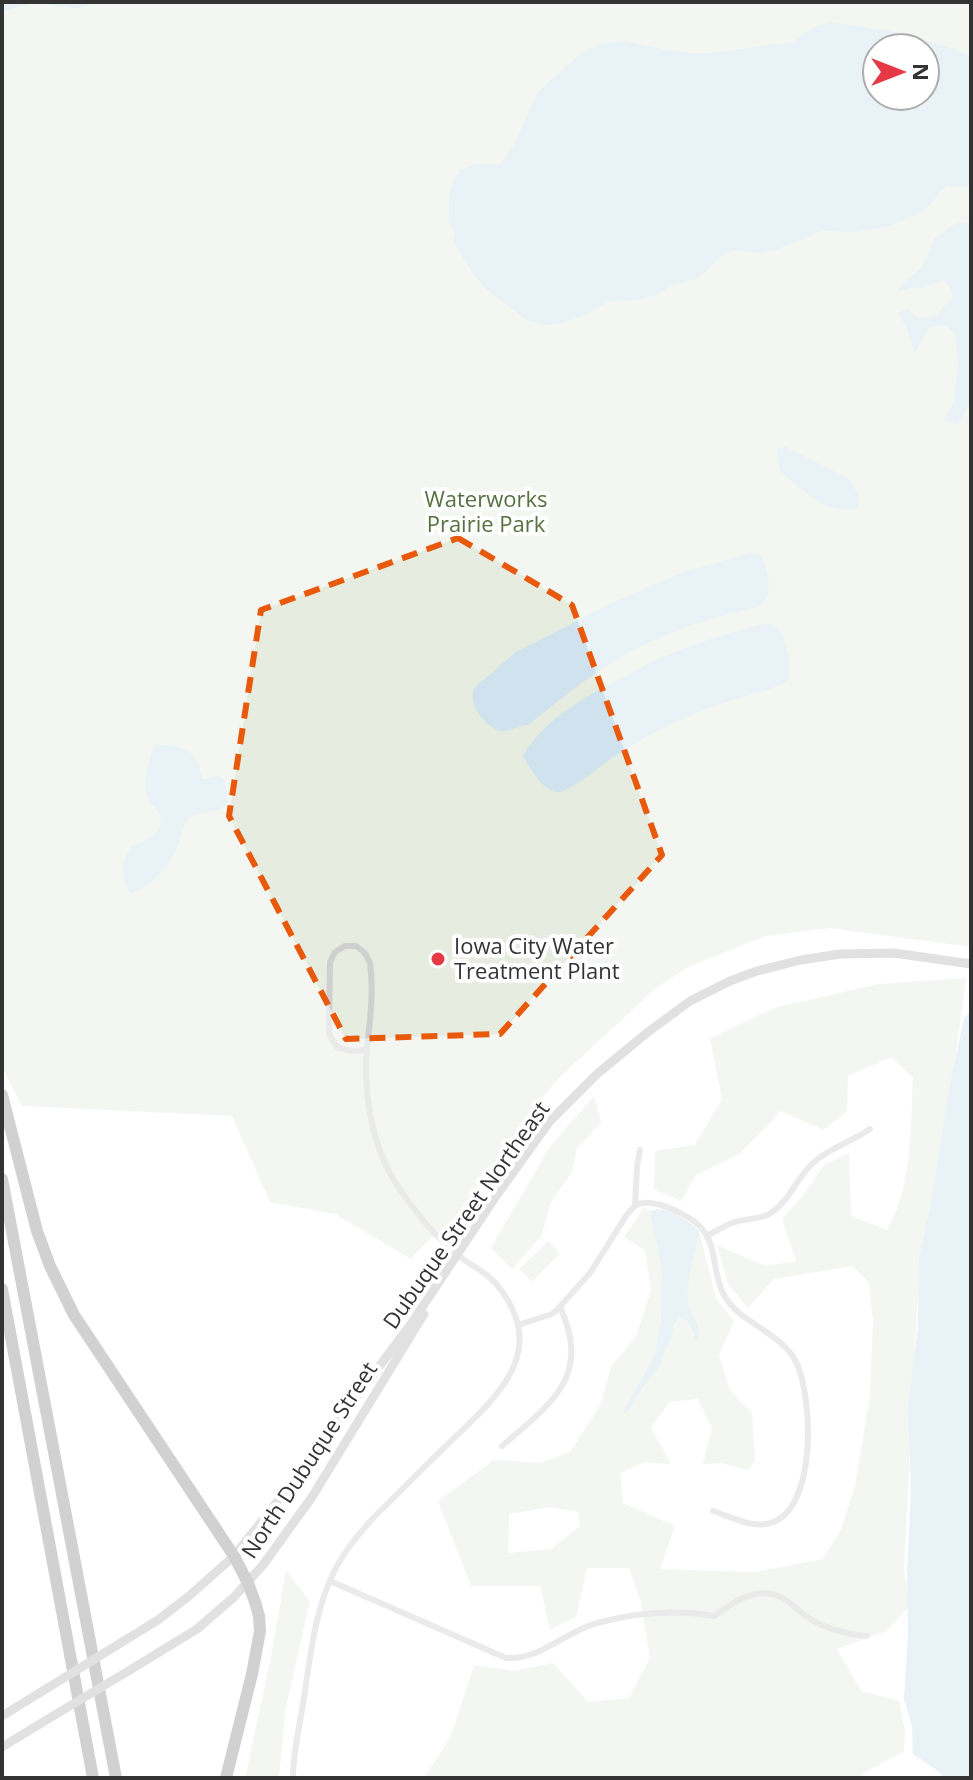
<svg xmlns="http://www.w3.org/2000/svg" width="973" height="1780" viewBox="0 0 973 1780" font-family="'Open Sans',sans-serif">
  <rect width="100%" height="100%" fill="#fff"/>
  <g fill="#e6ecdf" fill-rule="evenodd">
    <path d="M97,2h874v945l-141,-19 -64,8 -76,30 -34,22 -94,87 -35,40 -82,127 -7,-7 -7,3 -20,21 -76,-45 -65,-12 -38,-86 -210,-10 -20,-39v-1055l31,-9 44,6zM877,48h48v48h-48z"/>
    <path d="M966,978l-19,144 -30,185 -13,263 6,36 -24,25 -49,18 24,42 38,10 6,29 -1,21 -42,23v4h-438l27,-42 23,-71 40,6 39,-8 35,39 41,-4 21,-40 -9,-55 -12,-35h-42l-11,49 -26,13 -10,-44h-69l-33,-85 56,-41 45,3 31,-11 31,-48 10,-37 25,-30 15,-47 -6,-40 -21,-13 20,-29 55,23 17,67 18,23 -15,34 11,35 22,23 3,48 -7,9 -27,-7 -18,1 9,-36 -14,-29 -29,3 -18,26 20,36 -28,-2 -23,12 3,29 52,23 -15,43 96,3 67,-13 18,-30 14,-43 15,-91 3,-75 -4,-37 -17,-17 -78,13 -26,29 -20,-24 -11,-39 48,21 31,-5 -14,-42 20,-22 22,-32 25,-12 2,63 36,14c26,-45 23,-101 26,-152l-22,-21 -43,19 -1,36 -24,18 -42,-19 -40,42 -45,22 -15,26 -27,-12 1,-38 40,-6 27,-46 -12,-60 64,-31 105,-24zM550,1507l28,5 2,14 -29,23 -43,4 1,-39z"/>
    <path d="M594,1096l7,27 -24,25 -5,24 -21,30 -9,33 -30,34 -21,-21 58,-100z"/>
    <path d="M548,1241l12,13 -28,28 -13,-13z"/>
    <path d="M286,1571l24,30 -25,111 -6,66h-34l26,-121z"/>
  </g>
  <g fill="#cfe2ee" fill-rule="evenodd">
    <path d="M2,2h95l-20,7 -44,-6 -31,9z"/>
    <path d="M829,22l62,9 61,17 19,9v129h-24l-7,6 -9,12 -9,8 -35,15 -30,5 -36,-1 -43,18 -20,4 -22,-3 -11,3 -28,26 -26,6 -12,9 -21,6 -31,2 -24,14 -21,7 -16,2 -18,-4 -42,-32 -15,-18 -18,-31 2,-6 -6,-13v-24l4,-16 7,-11 15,-6 21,1 6,-2 14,-22 21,-48 43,-39 22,-11 22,-2 47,10 17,2h24l81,-11c11,-10 22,-15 36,-20zM925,48v48h-48v-48z"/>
    <path d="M956,223h15v177l-13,25 -15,-5 11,-17 4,-37 -2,-31 -10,-10 -18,3 -13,25 -9,-27 -8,-13 10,-4 10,10 18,-4 17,-18 -3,-11 -8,-6 -18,8h-14l-12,4 4,-8 21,-18 11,-27z"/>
    <path d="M786,447l63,32 10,17 -1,13c-33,7 -54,-19 -78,-38l-3,-22z"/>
    <path d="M751,553l9,1c9,16 16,43 -3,53 -50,11 -100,28 -144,55 -30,18 -57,41 -85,63 -9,0 -16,6 -25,6 -12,0 -28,-18 -30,-30 -1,-3 0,-10 1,-13l42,-36 98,-50 70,-30z"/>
    <path d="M764,624c6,0 9,-1 13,3 9,8 14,40 12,52l-6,5c-27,11 -55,16 -82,27 -31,12 -60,28 -88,46 -12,8 -44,37 -57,35 -15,-3 -26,-24 -33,-36 22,-38 63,-60 101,-79 12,-6 22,-13 34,-18 34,-15 70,-26 106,-35z"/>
    <path d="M161,745c27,1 37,8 41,34h7l10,-4 5,4 4,22c-10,17 -31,5 -42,21 -5,8 -5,16 -8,24 -8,18 -28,44 -48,47 -9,-16 -9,-33 2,-48 15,-3 36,-15 26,-33 -3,-6 -9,-9 -11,-16 -3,-15 1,-36 7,-50z"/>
    <path d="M971,1011v767h-26c-7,-9 -22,-16 -32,-24l-1,-28 -8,-27 4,-66 -1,-62 4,-80 -3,-84 10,-81 1,-68 13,-60 18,-113 14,-67z"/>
    <path d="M657,1209c16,1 31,11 42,22 -2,21 -16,55 -10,75 3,13 15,20 8,35h-2l-1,-9 -8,-13 -7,-1 -5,6 -5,21 -5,6 -3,14 -14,16 -19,30 -5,2 32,-58 6,-34 1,-53 -11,-51 1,-6z"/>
  </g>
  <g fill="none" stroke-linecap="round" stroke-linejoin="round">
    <g stroke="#d0d0d0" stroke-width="6">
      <path d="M635,1206l2,-40 3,-16"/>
      <path d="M707,1236c9,-5 18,-11 28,-14 11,-4 26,-2 36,-9 18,-12 25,-33 40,-48 16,-16 40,-23 59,-36"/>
      <path d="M518,1325l34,-11 5,-4 33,-37 36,-57c4,-5 7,-10 13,-12 17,-6 55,13 65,27 13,18 9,45 20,64 15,28 55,36 71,65 19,35 23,157 -29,164 -16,3 -37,-8 -53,-13"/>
      <path d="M502,1446c47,-41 91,-69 58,-139"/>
      <path d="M330,1581l176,77c35,2 58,-26 91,-35 29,-8 62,-12 93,-10 8,0 16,2 24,3 21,-15 43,-31 69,-18 9,5 16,14 24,19 18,12 39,17 60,19"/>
      <path d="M293,1778c0,-25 6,-50 10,-74 7,-44 11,-93 31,-132 10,-21 25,-38 40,-55 25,-24 49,-49 74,-73 33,-33 86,-74 68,-126 -6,-16 -14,-30 -27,-41 -9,-8 -20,-13 -30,-21 -25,-19 -62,-65 -75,-95 -15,-36 -20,-74 -17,-113 3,-27 7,-58 3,-85l-5,-10 -9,-7h-11l-10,6 -5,10 -1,72 8,13 14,4 16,-1"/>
    </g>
    <g stroke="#bdbdbd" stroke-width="9">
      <path d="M127,1639l31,-19 31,-24 45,-40 55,-69 122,-163 83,-125 56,-78 47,-47 51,-42 42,-31 40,-20 27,-10 44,-11 39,-6 54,-1 77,11"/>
      <path d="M130,1670l67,-41 37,-32 29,-32 49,-68 112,-183"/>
      <path d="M2,1716l44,-27"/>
      <path d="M2,1747l51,-31"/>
    </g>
    <g stroke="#9a9a9a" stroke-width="12">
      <path d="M2,1095l35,136 13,35 24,49 160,241 14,27 7,19 4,14 1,15 -8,43 -26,104"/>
      <path d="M2,1179l114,599"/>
      <path d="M2,1289l91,489"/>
    </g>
    <g stroke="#bdbdbd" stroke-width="9">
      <path d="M46,1689l81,-50"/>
      <path d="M53,1716l77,-46"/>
    </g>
  </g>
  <path d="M0 0H973V1780H0ZM458,538l114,67 90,250 -162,179 -154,5 -117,-223 32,-206z" fill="#fff" fill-opacity=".55" fill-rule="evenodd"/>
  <path fill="none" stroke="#e8590c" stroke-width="6" stroke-dasharray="16 10" stroke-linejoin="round" d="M458,538l114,67 90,250 -162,179 -154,5 -117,-223 32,-206z"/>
  <circle fill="#e63946" stroke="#fff" stroke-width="3" cx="438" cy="959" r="8"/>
  <g text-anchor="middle" stroke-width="8" stroke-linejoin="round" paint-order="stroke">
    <g font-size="22" fill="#56703f" stroke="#fff">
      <text x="486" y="507">Waterworks<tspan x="486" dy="25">Prairie Park</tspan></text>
    </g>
    <g font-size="22" fill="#333" stroke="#fff" text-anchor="start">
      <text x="454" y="954">Iowa City Water<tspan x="454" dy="25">Treatment Plant</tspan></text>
    </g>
    <g font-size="22" fill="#333" stroke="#fff">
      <text transform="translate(466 1215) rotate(-55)" y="8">Dubuque Street Northeast</text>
      <text transform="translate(309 1460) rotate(-57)" y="8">North Dubuque Street</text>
    </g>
  </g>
  <rect width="973" height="1780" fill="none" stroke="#333333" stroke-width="8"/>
  <g transform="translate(901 72) rotate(90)"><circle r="38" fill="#ffffff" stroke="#adadad" stroke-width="2"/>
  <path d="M0-6L14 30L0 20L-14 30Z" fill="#e63946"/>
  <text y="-12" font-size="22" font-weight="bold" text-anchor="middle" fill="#333333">N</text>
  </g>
</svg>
